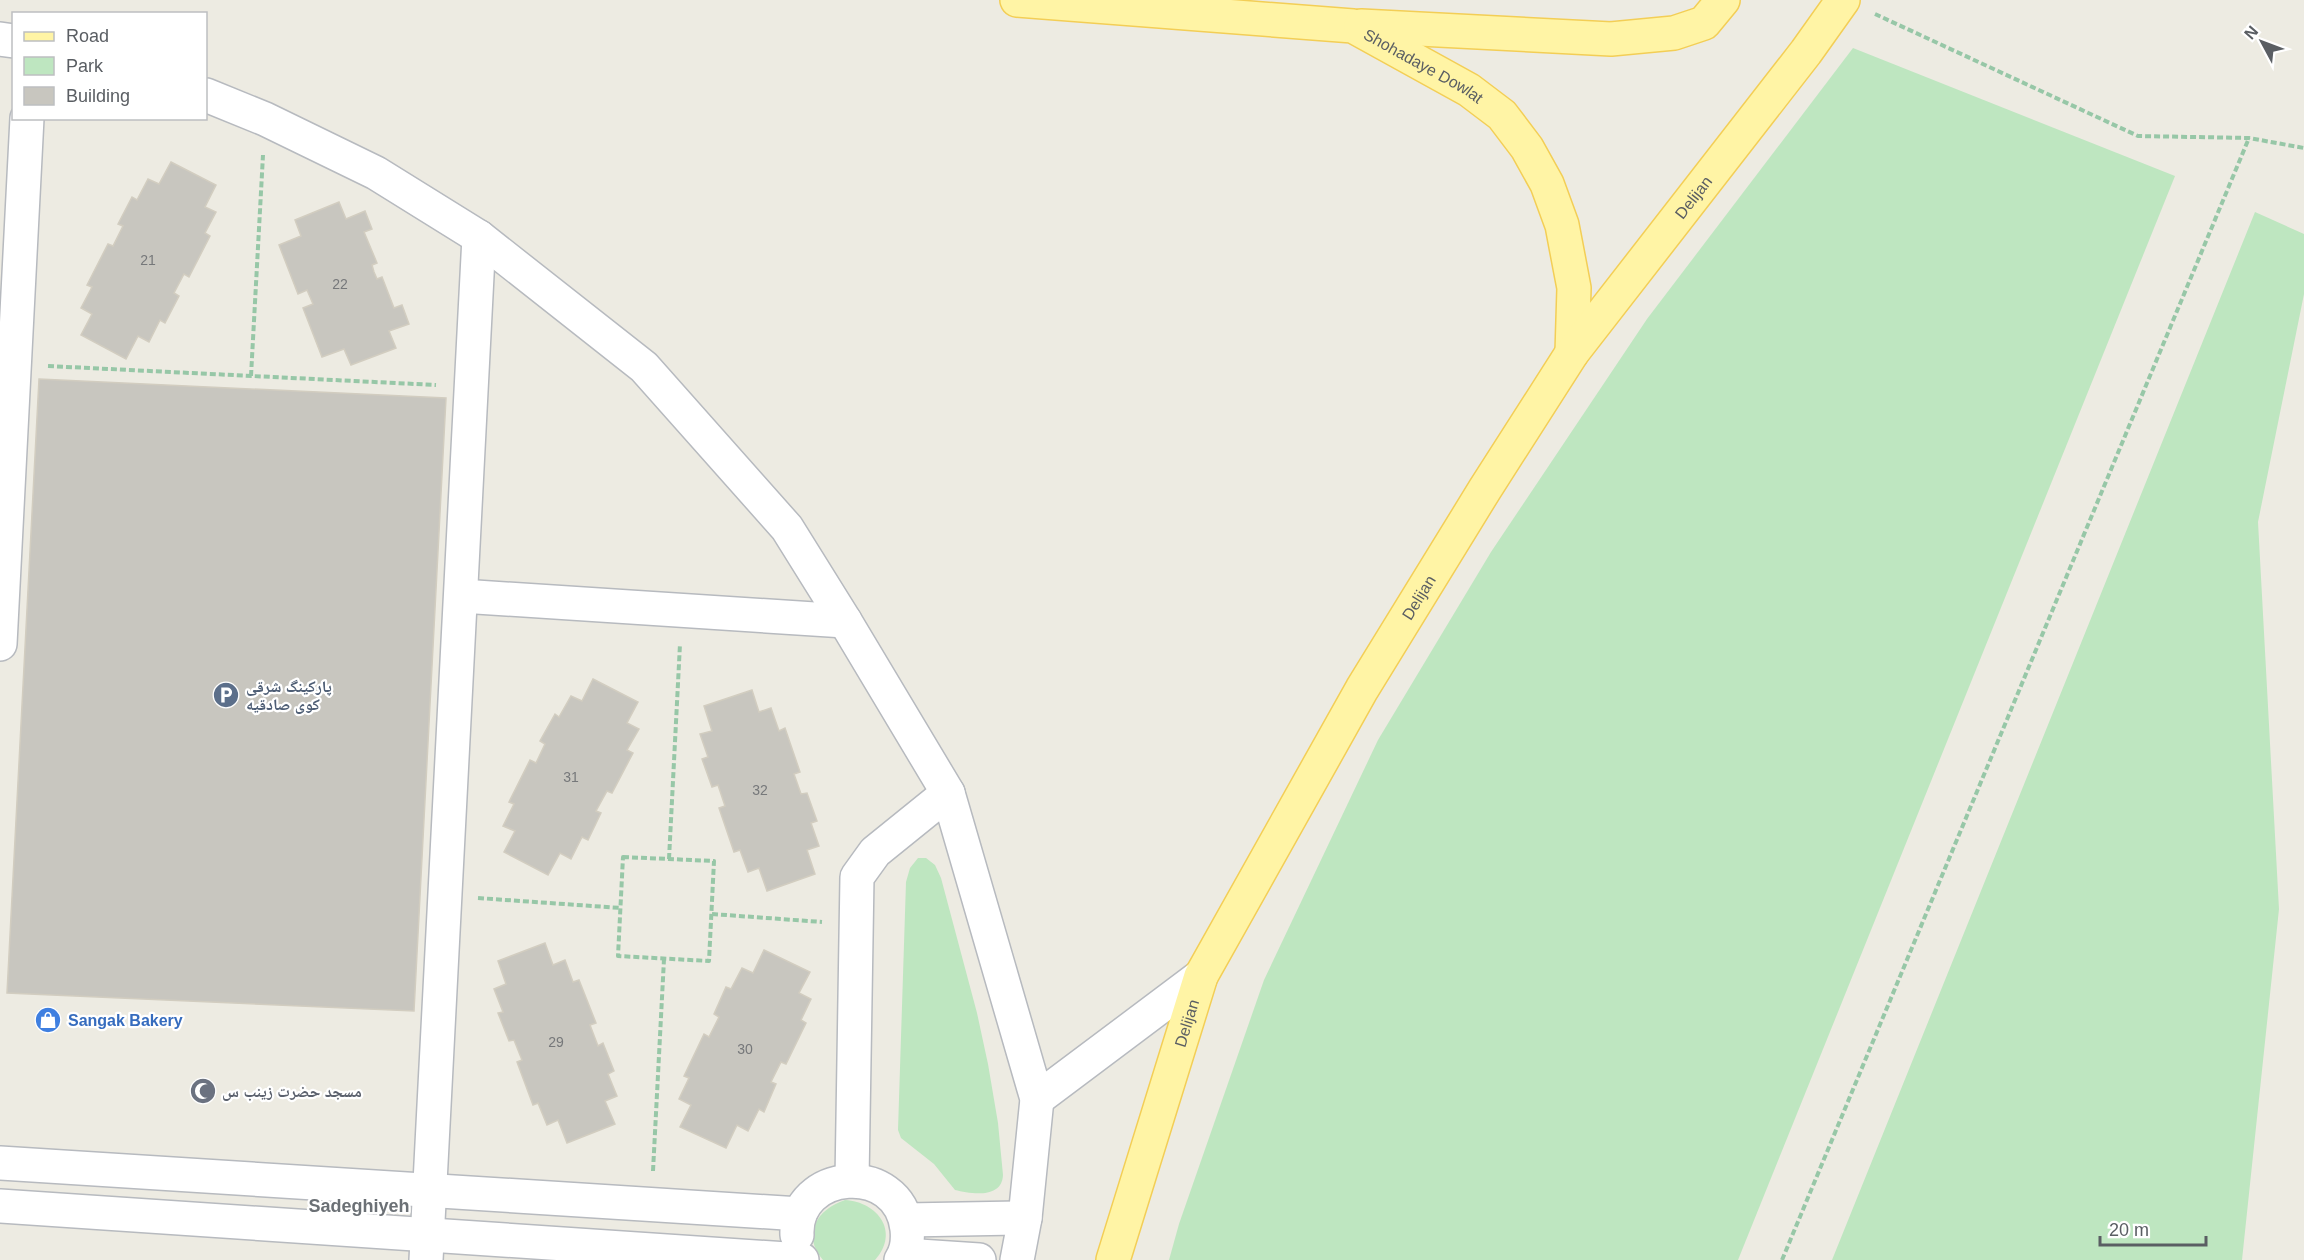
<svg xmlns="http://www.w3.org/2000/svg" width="2304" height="1260" viewBox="0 0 2304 1260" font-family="Arial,'Noto Naskh Arabic',sans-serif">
  <rect width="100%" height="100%" fill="#edebe2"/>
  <g fill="#bee6c0">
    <path d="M1853,48l322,128 -437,1084h-569l10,-36 85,-244 114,-240 113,-188 156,-233z"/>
    <path d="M2255,212l49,22v60l-46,228 21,387 -37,351h-410z"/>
    <path d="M918,858h8l9,7 6,13 36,135 11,51 10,59 5,52c-1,24 -32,19 -48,15l-21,-26 -33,-26 -3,-8 8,-248 4,-14z"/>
    <path d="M845,1200c33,2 55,32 30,60h-52c-22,-25 -6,-51 22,-60z"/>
  </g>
  <g fill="#c8c6bf" stroke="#d2cdc0" stroke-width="1.5">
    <path d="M171,162l45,23 -11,22 11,5 -11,21 5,3 -21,41 -5,-3 -10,19 5,3 -14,27 -5,-3 -11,22 -11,-6 -12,23 -45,-24 11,-21 -11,-6 11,-21 -5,-2 21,-41 5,2 10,-20 -5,-2 14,-27 5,3 11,-21 11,5z"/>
    <path d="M339,202l7,17 19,-8 7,18 -8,3 13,31 -5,2 2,7 3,7 5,-2 12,31 8,-3 7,19 -20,7 7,17 -45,17 -7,-16 -22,8 -19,-49 10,-4 -6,-14 -9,4 -19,-49 22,-9 -6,-16z"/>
    <path d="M39,379l407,19 -32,613 -407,-18z"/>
    <path d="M593,679l45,23 -11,21 12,6 -12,21 6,3 -21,40 -5,-2 -11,20 5,2 -13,27 -6,-3 -11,22 -11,-6 -12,22 -44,-23 11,-21 -12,-5 11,-22 -5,-2 21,-42 6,3 9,-19 -5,-3 15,-27 4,3 12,-21 11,5z"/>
    <path d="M752,690l7,22 12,-4 8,23 6,-3 15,44 -6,2 7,20 6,-1 10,28 -6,2 8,23 -12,4 8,24 -48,17 -8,-23 -11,4 -8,-22 -6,2 -15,-44 6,-2 -7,-21 -6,2 -10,-28 6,-2 -8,-23 12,-3 -8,-25z"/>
    <path d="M545,943l8,22 12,-5 8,22 6,-2 17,43 -6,2 8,21 5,-3 11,28 -6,3 9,22 -12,5 10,23 -48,19 -9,-23 -11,5 -9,-22 -5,2 -16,-43 5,-2 -8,-20 -5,1 -11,-28 5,-1 -9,-23 12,-5 -8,-23z"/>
    <path d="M764,950l46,22 -11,21 12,6 -10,21 5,3 -20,41 -5,-2 -10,20 5,2 -12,28 -5,-3 -11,22 -11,-6 -11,23 -46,-21 11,-22 -12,-6 10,-21 -5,-2 20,-42 5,3 10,-20 -5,-3 12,-27 5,2 11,-21 11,5z"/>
  </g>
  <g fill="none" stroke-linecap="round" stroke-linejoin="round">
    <g stroke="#b7babf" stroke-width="36">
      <g id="minor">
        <path d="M0,39l14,2"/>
        <path d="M206,95l59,24 111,54 103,64 165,130 143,161 58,93 103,172 89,306 -12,119 -8,42"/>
        <path d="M461,596l384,25"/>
        <path d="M0,644l27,-526"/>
        <path d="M1037,1099l164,-123"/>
        <path d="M0,1163l800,51"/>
        <path d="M852,1180l5,-303 18,-25 73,-59"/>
        <path d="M0,1206l802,54"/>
        <path d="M906,1220l119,-2"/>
        <path d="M797,1235c-3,-66 102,-75 110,-6 1,10 0,22 -6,31"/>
        <path d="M904,1255l75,5"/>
        <path d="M426,1260l53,-1023"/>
      </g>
    </g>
    <g stroke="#f3ce56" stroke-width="36">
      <g id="major">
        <path id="s1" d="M1017,0l336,26 116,64 33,25 25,33 20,36 15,41 12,63 -2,65"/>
        <path d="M1361,26l250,13 63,-6 30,-10 19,-23"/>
        <path id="s2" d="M1113,1260l88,-284 161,-287 123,-200 87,-136 234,-301 37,-52"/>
      </g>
    </g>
    <g stroke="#97c7a7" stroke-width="4" stroke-dasharray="6 3" stroke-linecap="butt">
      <path d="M1875,14l263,122 111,2 55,10"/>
      <path d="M48,366l388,19"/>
      <path d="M251,376l12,-221"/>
      <path d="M623,857l91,4 -5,100 -91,-5z"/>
      <path d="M669,859l11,-215"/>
      <path d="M478,898l143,10"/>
      <path d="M712,914l110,8"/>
      <path d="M653,1171l11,-212"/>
      <path d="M1782,1260l467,-1122"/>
    </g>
    <use href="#minor" stroke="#fff" stroke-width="33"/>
    <use href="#major" stroke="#fff4a5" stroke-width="33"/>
  </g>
  <defs>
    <g id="parking-disc" transform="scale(1.35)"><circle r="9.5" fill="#5c6f8a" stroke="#fff"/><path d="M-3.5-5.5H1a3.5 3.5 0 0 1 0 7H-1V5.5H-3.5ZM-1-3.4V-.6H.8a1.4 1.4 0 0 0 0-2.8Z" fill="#fff"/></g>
    <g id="shop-disc" transform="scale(1.35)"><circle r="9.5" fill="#3f7fe0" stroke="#fff"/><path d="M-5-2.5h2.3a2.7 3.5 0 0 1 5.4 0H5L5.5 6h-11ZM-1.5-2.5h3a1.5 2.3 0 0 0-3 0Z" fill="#fff"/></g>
    <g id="mosque-disc" transform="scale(1.35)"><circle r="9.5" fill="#6b7280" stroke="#fff"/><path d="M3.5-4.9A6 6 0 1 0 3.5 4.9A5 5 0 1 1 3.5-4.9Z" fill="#fff"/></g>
  </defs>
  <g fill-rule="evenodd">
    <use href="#parking-disc" x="226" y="695"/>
    <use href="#shop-disc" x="48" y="1020"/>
    <use href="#mosque-disc" x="203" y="1091"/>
  </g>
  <g text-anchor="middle" stroke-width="4.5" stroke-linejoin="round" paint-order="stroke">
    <g font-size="14" fill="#76787a">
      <text x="148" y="265">21</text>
      <text x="340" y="289">22</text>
      <text x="571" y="782">31</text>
      <text x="760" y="795">32</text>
      <text x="556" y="1047">29</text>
      <text x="745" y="1054">30</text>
    </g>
    <g font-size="16" fill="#5a5e63" stroke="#fff">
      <text dy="6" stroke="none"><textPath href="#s1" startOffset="418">Shohadaye Dowlat</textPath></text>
      <text dy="6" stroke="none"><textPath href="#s2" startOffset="1220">Delijan</textPath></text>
      <text dy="6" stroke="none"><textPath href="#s2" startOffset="734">Delijan</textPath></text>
      <text dy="6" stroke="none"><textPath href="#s2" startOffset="248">Delijan</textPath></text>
    </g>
    <g font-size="16" font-weight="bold" fill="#4e5e75" stroke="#fff" text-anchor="start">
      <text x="246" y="692">پارکینگ شرقی<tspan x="246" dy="18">کوی صادقیه</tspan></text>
    </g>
    <g font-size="16" font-weight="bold" fill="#366cbe" stroke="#fff" text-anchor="start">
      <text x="68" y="1026">Sangak Bakery</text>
    </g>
    <g font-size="16" font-weight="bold" fill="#5b616d" stroke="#fff" text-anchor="start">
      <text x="222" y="1097">مسجد حضرت زینب س</text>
    </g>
    <g font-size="18" font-weight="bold" fill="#6b7075" stroke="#fff">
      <text x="359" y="1212">Sadeghiyeh</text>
    </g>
  </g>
  <rect x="12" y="12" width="195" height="108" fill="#ffffff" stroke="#bdbfc1" stroke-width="1.5"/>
  <rect x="24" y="32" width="30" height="9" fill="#fff4a5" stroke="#bdbfc1" stroke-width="1.5"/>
  <text x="66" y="42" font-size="18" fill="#5a5e63">Road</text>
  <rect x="24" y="57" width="30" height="18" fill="#bee6c0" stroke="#bdbfc1" stroke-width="1.5"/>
  <text x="66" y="72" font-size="18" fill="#5a5e63">Park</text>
  <rect x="24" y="87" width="30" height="18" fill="#c8c6bf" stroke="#bdbfc1" stroke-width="1.5"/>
  <text x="66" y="102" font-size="18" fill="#5a5e63">Building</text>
  <g transform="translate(2262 42) rotate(311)" stroke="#ffffff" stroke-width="4.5" paint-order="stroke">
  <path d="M0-4.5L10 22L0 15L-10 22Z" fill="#5a5e63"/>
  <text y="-9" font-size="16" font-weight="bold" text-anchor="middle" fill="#5a5e63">N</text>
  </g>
  <path d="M2100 1236v9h106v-9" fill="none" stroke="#5a5e63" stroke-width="3"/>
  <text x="2109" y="1236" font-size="18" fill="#5a5e63" stroke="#ffffff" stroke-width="4.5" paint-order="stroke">20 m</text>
</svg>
